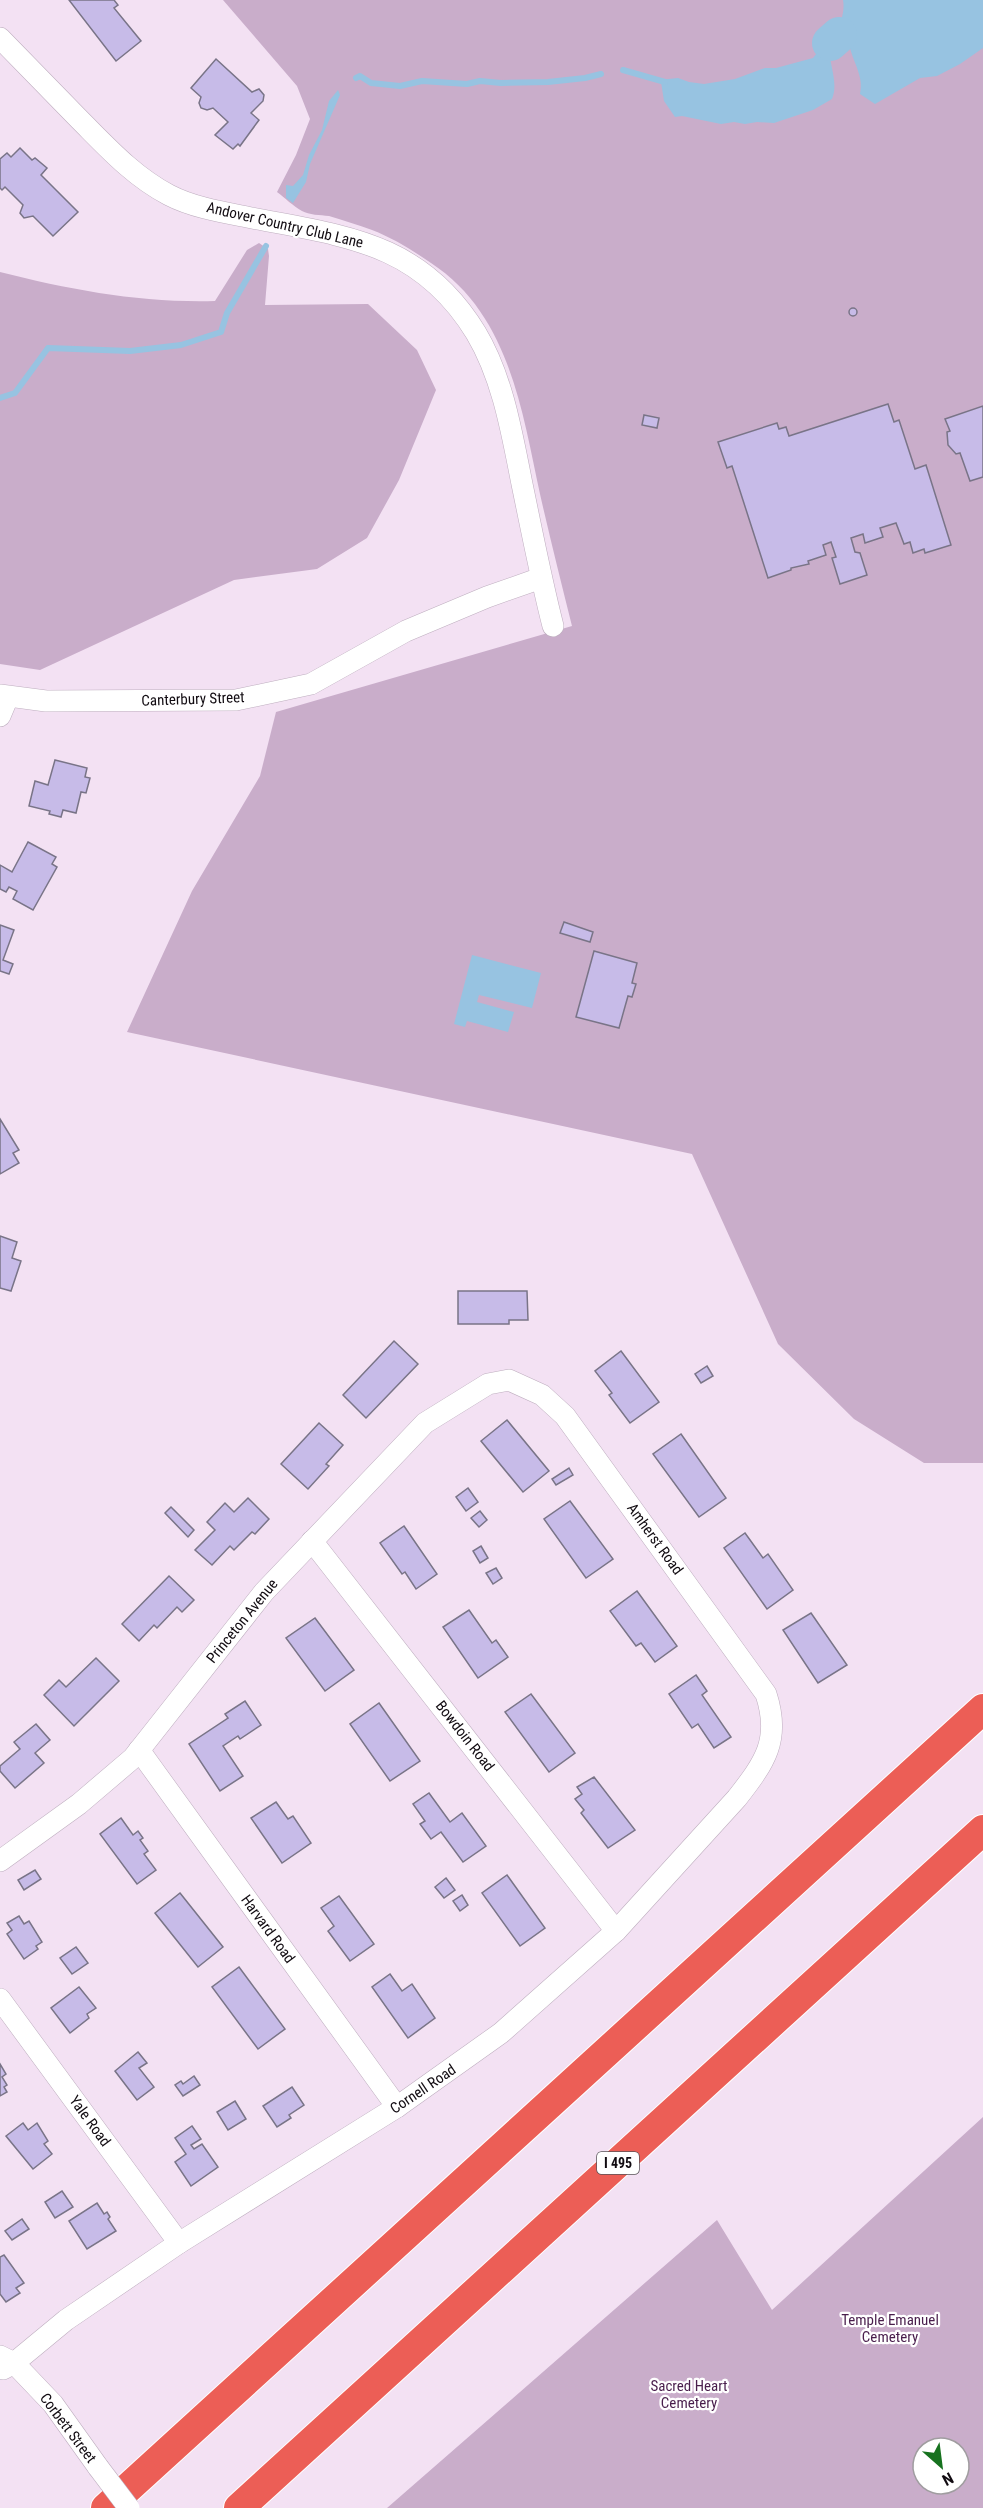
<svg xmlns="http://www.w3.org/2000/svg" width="983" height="2508" viewBox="0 0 983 2508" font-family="'Roboto Condensed',sans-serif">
  <rect width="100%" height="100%" fill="#f3e1f3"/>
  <g fill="#c9adca" fill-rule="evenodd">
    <path d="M223,0h760v1463h-59l-70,-44 -76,-75 -86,-190 -565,-122 65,-141 68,-115 16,-64 296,-86c-11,-44 -22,-88 -32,-132 -18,-84 -31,-180 -109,-231 -19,-13 -38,-25 -59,-33 -14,-5 -29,-10 -43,-14 -9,-1 -20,-1 -27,-5 -9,-5 -17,-13 -25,-19l19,-37 14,-36 -13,-33z"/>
    <path d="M259,243l9,6 1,7 -4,49 103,-1 49,46 19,40 -37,90 -32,58 -50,31 -83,11 -194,90 -40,-6v-392c71,18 141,31 215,29l32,-51z"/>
    <path d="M983,2117v391h-596l330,-288 55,90zM923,2448h36v36h-36z"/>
  </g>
  <g fill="#97c3e1">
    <path d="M843,0h140v48l-23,16 -23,12 -17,2 -45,26 -15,-10c4,-17 -6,-30 -10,-46l-8,-4c-7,-19 4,-27 1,-44z"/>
    <path d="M828,39l4,9c-7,9 8,32 0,51l-19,11 -39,13 -17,-1 -12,2 -11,-2 -13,2 -39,-8 -7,1 -11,-16 -3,-19h-3l1,-2 19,-2 11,4 15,2 31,-5 30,-11h11l37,-10z"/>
    <path d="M338,90l2,5 -30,69 -4,18 -13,21 -7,-5v-13l7,1 10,-11 6,-20 13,-25 7,-29z"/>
    <path d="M472,955l69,18 -9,35 -53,-13 -2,7 37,10 -6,20 -41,-11 -2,6 -11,-3z"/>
  </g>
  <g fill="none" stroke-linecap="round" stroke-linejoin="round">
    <g stroke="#97c3e1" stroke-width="6">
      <path d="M623,70l42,12"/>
      <path d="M356,78l4,-2 11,7 29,3 22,-5 45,3 13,-3 21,2 47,-1 37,-4 16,-4"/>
      <path d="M0,398l15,-5 33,-45 82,3 51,-6 40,-13 6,-19 39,-67"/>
    </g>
    <path stroke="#97c3e1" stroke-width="36" d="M830,43l9,-8"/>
  </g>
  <g fill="#c7bbe8" stroke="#797487" stroke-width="1.5">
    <path d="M69,0h45l4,5 -4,3 27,33 -25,20z"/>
    <path d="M216,59l36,33 7,-3 5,6 -1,6 -12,12 8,7 -19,26 -2,-2 -5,5 -18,-14 13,-13 -15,-14 -6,2 -6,-2 -2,-5 2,-6 -10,-9z"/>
    <path d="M20,148l12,12 3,-2 12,10 -6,7 37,37 -25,24 -20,-20 -9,2 -4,-5 3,-8 -18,-18 -3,3 -2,-2v-29l7,-6 4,4z"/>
    <circle cx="853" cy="312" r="4"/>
    <path d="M888,404l6,18 5,-2 16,49 11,-4 25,80 -26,8 -1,-4 -11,4 -3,-11 -6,2 -8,-21 -16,5 3,9 -18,6 -2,-9 -12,4 4,14 5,1 7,22 -27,9 -8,-26 4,-1 -5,-15 -8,3 3,10 -18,6 1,3 -18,4v2l-23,8 -36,-112 -5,2 -9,-26 59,-19 2,6 7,-2 3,9z"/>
    <path d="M983,406v71l-13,4 -10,-28 -4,1 -8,-9 -1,-13 3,-1 -5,-12z"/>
    <path d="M644,415l15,3 -2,10 -15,-3z"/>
    <path d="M55,760l32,8 -2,9 5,1 -4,15 -5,-1 -5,21 -13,-3 -2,7 -12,-3 1,-3 -21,-5 6,-25 13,4z"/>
    <path d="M28,842l28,15 -4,7 5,3 -24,43 -20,-11 4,-8 -8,-4 -3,5 -6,-3v-24l12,7z"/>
    <path d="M564,922l29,10 -3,10 -30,-9z"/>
    <path d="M0,925l14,5 -11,30 10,4 -4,10 -9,-3z"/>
    <path d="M594,951l43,12 -5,20 4,1 -4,13 -4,-1 -9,32 -43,-11z"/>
    <path d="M0,1119l19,31 -6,3 6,10 -19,11z"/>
    <path d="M0,1236l17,6 -5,16 9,3 -10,30 -11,-3z"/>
    <path d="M458,1291h69l1,29h-19v4h-51z"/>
    <path d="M394,1341l24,23 -52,54 -23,-23z"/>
    <path d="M621,1351l38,51 -29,21 -21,-28 3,-2 -17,-22z"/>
    <path d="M707,1366l6,10 -12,7 -6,-9z"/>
    <path d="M507,1420l42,51 -26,21 -42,-51z"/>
    <path d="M319,1423l24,22 -17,19 3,2 -21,23 -27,-25z"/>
    <path d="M681,1434l45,64 -27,19 -46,-63z"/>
    <path d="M569,1468l4,7 -17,10 -4,-6z"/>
    <path d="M468,1488l10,14 -12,9 -10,-14z"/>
    <path d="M248,1498l21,21 -14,15 -3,-2 -18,18 -4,-4 -18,19 -17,-15 20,-20 -8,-8 18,-19 9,9z"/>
    <path d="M570,1501l43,58 -27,19 -42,-59z"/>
    <path d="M171,1507l23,23 -6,7 -23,-24z"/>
    <path d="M480,1511l7,9 -8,7 -8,-9z"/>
    <path d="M404,1526l33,48 -21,15 -11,-17 -3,2 -22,-31z"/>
    <path d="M745,1533l18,25 5,-4 25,36 -26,19 -43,-61z"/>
    <path d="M481,1546l7,12 -8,5 -7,-12z"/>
    <path d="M496,1568l6,10 -9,6 -7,-11z"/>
    <path d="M169,1576l25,24 -12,12 -5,-5 -20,21 -3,-3 -15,16 -17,-17z"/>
    <path d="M637,1591l40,55 -22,16 -14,-19 -5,3 -26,-35z"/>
    <path d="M469,1610l23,33 4,-3 12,17 -30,21 -35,-51z"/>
    <path d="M811,1613l36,52 -29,18 -35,-53z"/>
    <path d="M315,1618l39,52 -29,21 -39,-53z"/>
    <path d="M96,1658l23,23 -45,45 -30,-31 15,-15 7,7z"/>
    <path d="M696,1675l11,16 -5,4 29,42 -17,11 -16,-24 -6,4 -23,-34z"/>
    <path d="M531,1694l44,59 -26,19 -44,-60z"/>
    <path d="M245,1701l16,24 -21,14 -2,-3 -15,10 20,30 -23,15 -31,-47 39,-26 -3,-4z"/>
    <path d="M379,1703l41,58 -30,20 -40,-57z"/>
    <path d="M36,1724l14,16 -15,13 9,10 -29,25 -15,-17v-5l20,-17 -6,-7z"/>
    <path d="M594,1777l41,53 -27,18 -27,-35 3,-3 -9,-11 7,-5 -5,-7z"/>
    <path d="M429,1793l21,29 12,-9 24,33 -23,16 -22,-30 -10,7 -11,-15 5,-3 -12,-17z"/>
    <path d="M276,1802l12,17 5,-3 18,27 -29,20 -31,-45z"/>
    <path d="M121,1818l12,17 5,-4 5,7 -3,2 8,11 -4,3 12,16 -19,14 -37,-50z"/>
    <path d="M35,1870l6,9 -17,11 -6,-10z"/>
    <path d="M507,1875l38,53 -25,18 -38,-53z"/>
    <path d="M446,1878l9,12 -11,8 -9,-11z"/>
    <path d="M180,1893l43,54 -25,20 -43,-54z"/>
    <path d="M462,1895l6,10 -8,6 -7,-10z"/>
    <path d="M339,1896l35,48 -24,17 -22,-30 6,-5 -13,-18z"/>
    <path d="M19,1916l5,8 5,-3 13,21 -6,4 2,3 -14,10 -17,-25 5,-4 -5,-7z"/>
    <path d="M76,1947l12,16 -16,11 -12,-16z"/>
    <path d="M239,1967l46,62 -27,20 -46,-62z"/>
    <path d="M390,1974l12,17 10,-7 23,34 -27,20 -36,-51z"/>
    <path d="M79,1987l17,21 -9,6 2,4 -19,15 -19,-25z"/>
    <path d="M138,2052l9,11 -8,5 15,19 -17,13 -22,-29z"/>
    <path d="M0,2064l6,10 -4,3 5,8 -3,2 3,5 -7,4z"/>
    <path d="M194,2076l6,9 -17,11 -8,-11 6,-4 2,3z"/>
    <path d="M292,2087l12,18 -15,10 2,3 -14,9 -14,-21z"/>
    <path d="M235,2101l11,18 -18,11 -11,-18z"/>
    <path d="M23,2123l5,7 9,-7 11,18 -4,3 8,10 -19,15 -27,-33z"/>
    <path d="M192,2126l9,13 -10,6 3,4 8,-5 16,23 -27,19 -16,-24 11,-8 -11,-16z"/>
    <path d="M62,2191l11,16 -18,11 -10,-16z"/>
    <path d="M97,2203l7,11 3,-2 3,5 -2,2 8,12 -29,18 -18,-28z"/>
    <path d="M22,2219l7,10 -17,11 -7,-9z"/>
    <path d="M4,2255l20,28 -8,5 4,5 -14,9 -6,-8v-37z"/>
  </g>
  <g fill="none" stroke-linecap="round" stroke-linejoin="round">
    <g stroke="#beaebf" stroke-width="22">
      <g id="minor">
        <path d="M0,38c26,27 53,54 79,81 28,28 54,57 90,76 23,12 52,17 78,22 96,19 173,24 229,116 27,45 36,101 46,151 10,48 19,95 31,142"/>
        <path d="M0,695l46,6 190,-1 75,-16 95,-53 81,-34 54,-19"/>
        <path d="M0,716l8,-19"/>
        <path d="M312,1541l304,390"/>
        <path d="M139,1750l258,357"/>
        <path d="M0,1861l79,-57 54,-46 131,-166 161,-169 63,-39 21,-4 33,15 23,21 201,278c15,46 -1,68 -29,104l-121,133 -115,102 -104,74 -218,136 -113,77 -52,43 -14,-7"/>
        <path d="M0,1999l179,244"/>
        <path d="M3,2369l11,-6 39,41 45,63"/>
      </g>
    </g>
    <g stroke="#fff" stroke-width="32">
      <g id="highway">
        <path d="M106,2508l877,-799"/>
        <path d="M239,2508l744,-678"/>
      </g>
    </g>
    <use href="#minor" stroke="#fff" stroke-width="21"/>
    <use href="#highway" stroke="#ec5e56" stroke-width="30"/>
    <g stroke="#beaebf" stroke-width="22" stroke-linecap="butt">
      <path id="minor-bridge" d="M98,2467l31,41"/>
    </g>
    <use href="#minor-bridge" stroke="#fff" stroke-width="21"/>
  </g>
  <g text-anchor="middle" stroke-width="4.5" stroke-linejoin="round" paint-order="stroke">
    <rect fill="#fff" stroke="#585458" stroke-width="1.5" x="597" y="2152" width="42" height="22" rx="4.5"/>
    <g font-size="14" font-weight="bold" fill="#110b11">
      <text x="618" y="2168">I 495</text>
    </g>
    <g font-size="15" fill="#110b11" stroke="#fff">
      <text transform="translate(285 225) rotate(13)" y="5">Andover Country Club Lane</text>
      <text transform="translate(193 699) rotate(-2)" y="5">Canterbury Street</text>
      <text transform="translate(655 1539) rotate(54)" y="5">Amherst Road</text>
      <text transform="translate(242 1621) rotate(-51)" y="5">Princeton Avenue</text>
      <text transform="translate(465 1736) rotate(52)" y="5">Bowdoin Road</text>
      <text transform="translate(268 1929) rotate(54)" y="5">Harvard Road</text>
      <text transform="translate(423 2089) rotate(-34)" y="5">Cornell Road</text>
      <text transform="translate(90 2121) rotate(54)" y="5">Yale Road</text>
      <text transform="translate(68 2428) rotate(53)" y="5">Corbett Street</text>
    </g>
    <g font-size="15" fill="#491e4c" stroke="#fff">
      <text x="890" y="2325">Temple Emanuel<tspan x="890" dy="17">Cemetery</tspan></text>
      <text x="689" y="2391">Sacred Heart<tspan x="689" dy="17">Cemetery</tspan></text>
    </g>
  </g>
  <g transform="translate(941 2466) rotate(152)"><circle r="28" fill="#ffffff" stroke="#a09da0" stroke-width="1.5"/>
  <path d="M0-4.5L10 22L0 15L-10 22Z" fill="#17721f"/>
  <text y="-9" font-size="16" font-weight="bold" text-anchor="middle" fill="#110b11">N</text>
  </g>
</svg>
